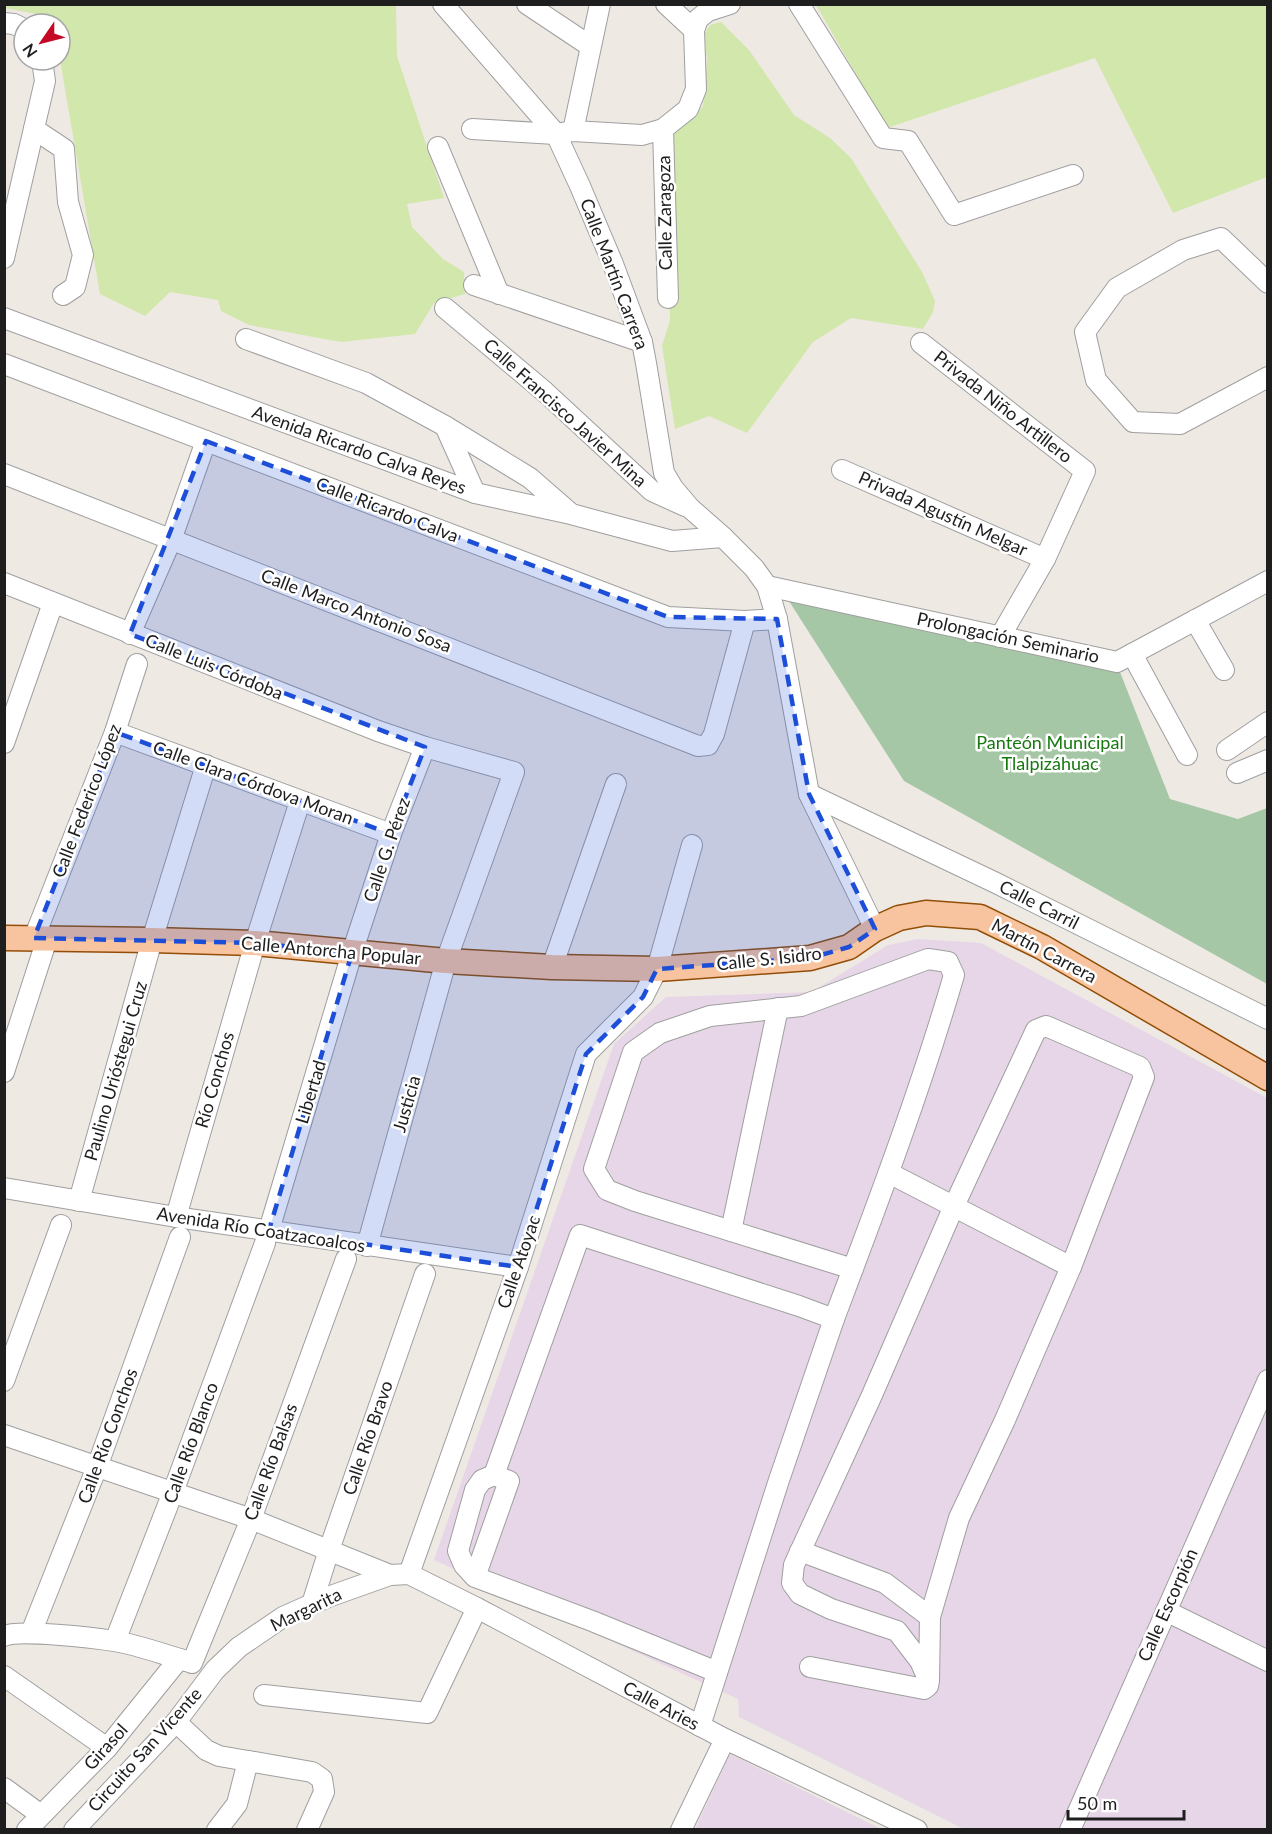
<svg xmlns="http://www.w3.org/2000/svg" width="1272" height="1834" viewBox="0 0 1272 1834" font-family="Lato,sans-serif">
  <rect width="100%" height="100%" fill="#efe9e4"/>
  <g fill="#e7d6e7">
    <path d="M918,939l63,4 286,155v731h-303l-225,-112 -1,-18 -304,-139 180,-516 52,-47 146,-5 76,-47z"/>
    <path d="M730,1754l151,75h-186z"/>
  </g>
  <g fill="#d2e7ac">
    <path d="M4,5h392l1,51 47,142 -37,6 5,23 31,32 21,13 1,22 -31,9 -19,31 -74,8 -92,-17 -28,-14 -3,-11 -48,-8 -25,24 -45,-22 -40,-234v-36h-7l-1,-7 -47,-9z"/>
    <path d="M816,5h451v172l-94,36 -78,-155 -208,70z"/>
    <path d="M721,22l28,28 45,65 36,23 21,20 71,114 13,29 -2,11 -10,17 -72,-11 -38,24 -66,91 -38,-17 -34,13 -13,-83 8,-26 -5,-179 28,-23 10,-12 4,-47 -3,-25 6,-9z"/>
  </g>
  <path fill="#a6c7a6" d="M787,598l333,74 50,127 68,20 29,-11v176l-363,-203z"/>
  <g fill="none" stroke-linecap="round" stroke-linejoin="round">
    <g stroke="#9f9f9f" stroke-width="22">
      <g id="minor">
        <path d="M443,4l113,130 24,52 33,78 29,78 4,21 18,110 9,15 17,20 33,29 31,31 13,18 10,33 32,175 66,135"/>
        <path d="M527,4l63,42"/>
        <path d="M666,4l28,26"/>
        <path d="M799,4l84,134 25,3 46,74 119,-40"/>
        <path d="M4,23l10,1 10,5"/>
        <path d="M34,129l30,20 4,53 15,53 -8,32 -12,8"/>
        <path d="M472,129l84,5 17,-3 69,4 21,-6 25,-20 8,-20 -2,-59 4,-11 10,-8 22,-7"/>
        <path d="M663,129l5,169"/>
        <path d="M573,131l27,-127"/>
        <path d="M438,147l61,147"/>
        <path d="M4,258l41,-177 -3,-21"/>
        <path d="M1268,283l-47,-45 -38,12 -66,38 -32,44 11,48 37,42 47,2 88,-47"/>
        <path d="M474,285l168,57"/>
        <path d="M445,308l100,84 107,99 33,15"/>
        <path d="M4,318l471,175 96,21 101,27 51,-4"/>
        <path d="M246,339l120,44 79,43 85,52 39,34"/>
        <path d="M921,343l164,128 -40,88 -45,78"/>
        <path d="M4,364l664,253 77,4 32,-2"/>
        <path d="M445,426l30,67"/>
        <path d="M842,470l203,89"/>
        <path d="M4,474l694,272 10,-1 6,-11 31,-113"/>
        <path d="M4,583l374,148 47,16 89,25 -68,189 -79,285"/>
        <path d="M767,586l350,76 151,-81"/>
        <path d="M1195,620l29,50"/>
        <path d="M130,634l41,-94 35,-99"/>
        <path d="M1132,654l55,101"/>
        <path d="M115,732l276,102"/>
        <path d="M4,743l49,-140"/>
        <path d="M1227,750l41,-28"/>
        <path d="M1237,773l31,-13"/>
        <path d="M809,794l185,88 274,137"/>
        <path d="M34,938l81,-206 22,-68"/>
        <path d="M552,967l64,-183"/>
        <path d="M4,1072l43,-133"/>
        <path d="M889,1173l182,94"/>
        <path d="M4,1188l172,29 342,50"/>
        <path d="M79,1201l73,-261 54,-175"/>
        <path d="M176,1217l79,-274 45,-142"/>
        <path d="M269,1230l83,-277 39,-119 34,-87"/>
        <path d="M731,1231l47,-223"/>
        <path d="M834,1319c43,-114 86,-227 120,-344l-6,-13 -20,-3 -127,47 -91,10 -50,17 -27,19 -39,117 13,21 28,11 218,68"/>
        <path d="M4,1381l57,-156"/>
        <path d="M4,1435l247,84 139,56"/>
        <path d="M494,1475l86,-240 219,71 35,13 -55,161 -79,246"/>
        <path d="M800,1551l85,32 45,34"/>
        <path d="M409,1574l109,-307 68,-213 57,-57 14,-28 35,-124"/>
        <path d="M475,1577l34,-96 -15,-6 -12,5 -7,10 -17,61 6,14 11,12 117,44 125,51"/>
        <path d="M312,1604l17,-54 96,-276"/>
        <path d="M1166,1611l102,50"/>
        <path d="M31,1633l66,-166 83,-230"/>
        <path d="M4,1636c14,-7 91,2 110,5 25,4 51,14 76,21"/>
        <path d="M115,1641l58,-149 92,-249"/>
        <path d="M192,1663l59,-144 95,-260"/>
        <path d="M810,1667l114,22 4,-3 1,-5 1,-64 29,-99 46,-98 66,-153 73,-190 -4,-10 -94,-41 -10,4 -82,176 -82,189 -78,170 -2,18 8,11 31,15 66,22 23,30 9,20"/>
        <path d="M4,1676l103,72"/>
        <path d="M264,1695l163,18 50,-105"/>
        <path d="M176,1722l30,28 13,6 93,16 10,7 2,13 -17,38"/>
        <path d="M4,1788l37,27"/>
        <path d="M27,1830l80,-82 72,-89"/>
        <path d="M74,1830l102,-108 39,-52 24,-23 44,-30 45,-20 62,-22 19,-1 68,34 248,131 192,91"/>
        <path d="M217,1830l20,-26 11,-43"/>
        <path d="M681,1830l44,-91"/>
        <path d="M1070,1830l198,-450"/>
      </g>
    </g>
    <g stroke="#924e06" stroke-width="27">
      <path id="major" d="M4,938l148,2 103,3 191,18 106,6 105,2 153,-11 39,-11 26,-18 24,-11 27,-5 54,4 62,30 226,131"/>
    </g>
    <use href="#minor" stroke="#fff" stroke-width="20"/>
    <use href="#major" stroke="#f8c4a0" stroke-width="24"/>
  </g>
  <path fill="#1d4ed8" fill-opacity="0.2" stroke="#1d4ed8" stroke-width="4.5" stroke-dasharray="12 8" stroke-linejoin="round" d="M206,441l462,176 109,2 32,175 66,135 -26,18 -39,11 -153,11 -14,28 -57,57 -68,213 -249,-37 83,-277 -97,-10 -221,-5 81,-206 276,102 34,-87 -295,-113z"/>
  <g text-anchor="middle" stroke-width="5" stroke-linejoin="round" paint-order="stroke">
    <g font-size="18" fill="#1e1e1e" stroke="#fff">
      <text transform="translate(665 213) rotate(-91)" y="6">Calle Zaragoza</text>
      <text transform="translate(614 274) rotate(69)" y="6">Calle Martín Carrera</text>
      <text transform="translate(1003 407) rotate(38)" y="6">Privada Niño Artillero</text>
      <text transform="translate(565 413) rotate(42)" y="6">Calle Francisco Javier Mina</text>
      <text transform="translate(359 450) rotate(20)" y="6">Avenida Ricardo Calva Reyes</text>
      <text transform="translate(387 510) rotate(21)" y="6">Calle Ricardo Calva</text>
      <text transform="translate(943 514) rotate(24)" y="6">Privada Agustín Melgar</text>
      <text transform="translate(356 611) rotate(21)" y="6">Calle Marco Antonio Sosa</text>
      <text transform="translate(1008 638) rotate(12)" y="6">Prolongación Seminario</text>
      <text transform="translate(214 667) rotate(22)" y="6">Calle Luis Córdoba</text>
      <text transform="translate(253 783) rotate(20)" y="6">Calle Clara Córdova Moran</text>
      <text transform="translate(87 801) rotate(-69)" y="6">Calle Federico López</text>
      <text transform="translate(387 850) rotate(-71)" y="6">Calle G. Pérez</text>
      <text transform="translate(1039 905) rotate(27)" y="6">Calle Carril</text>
      <text transform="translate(331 951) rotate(5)" y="6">Calle Antorcha Popular</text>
      <text transform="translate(1044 951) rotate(28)" y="6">Martín Carrera</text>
      <text transform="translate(769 959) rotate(-6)" y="6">Calle S. Isidro</text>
      <text transform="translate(116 1071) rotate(-74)" y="6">Paulino Urióstegui Cruz</text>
      <text transform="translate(215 1080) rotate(-74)" y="6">Río Conchos</text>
      <text transform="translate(311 1092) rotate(-73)" y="6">Libertad</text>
      <text transform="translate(407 1104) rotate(-74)" y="6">Justicia</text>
      <text transform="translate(261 1230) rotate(9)" y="6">Avenida Río Coatzacoalcos</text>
      <text transform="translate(519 1262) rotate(-71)" y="6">Calle Atoyac</text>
      <text transform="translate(108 1436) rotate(-70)" y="6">Calle Río Conchos</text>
      <text transform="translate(368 1438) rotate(-71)" y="6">Calle Río Bravo</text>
      <text transform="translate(191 1443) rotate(-70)" y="6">Calle Río Blanco</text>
      <text transform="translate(271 1462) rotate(-70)" y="6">Calle Río Balsas</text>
      <text transform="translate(1168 1605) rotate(-66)" y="6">Calle Escorpión</text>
      <text transform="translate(306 1610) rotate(-26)" y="6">Margarita</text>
      <text transform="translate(661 1706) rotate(28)" y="6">Calle Aries</text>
      <text transform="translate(106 1747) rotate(-48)" y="6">Girasol</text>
      <text transform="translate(145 1750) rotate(-48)" y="6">Circuito San Vicente</text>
    </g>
    <g font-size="18" fill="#177810" stroke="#fff">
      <text x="1050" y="749">Panteón Municipal<tspan x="1050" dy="21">Tlalpizáhuac</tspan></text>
    </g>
  </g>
  <rect width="1272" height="1834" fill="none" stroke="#1e1e1e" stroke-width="12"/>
  <g transform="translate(42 42) rotate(235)"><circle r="28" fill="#ffffff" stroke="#a5a5a5" stroke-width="1.5"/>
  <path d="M0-4.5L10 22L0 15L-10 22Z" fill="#c40825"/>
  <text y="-9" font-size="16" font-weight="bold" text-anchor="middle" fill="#1e1e1e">N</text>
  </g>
  <path d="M1068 1810v9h116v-9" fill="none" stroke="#1e1e1e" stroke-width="3"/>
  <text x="1077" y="1810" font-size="18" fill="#1e1e1e" stroke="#ffffff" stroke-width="4.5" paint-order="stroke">50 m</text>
</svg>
